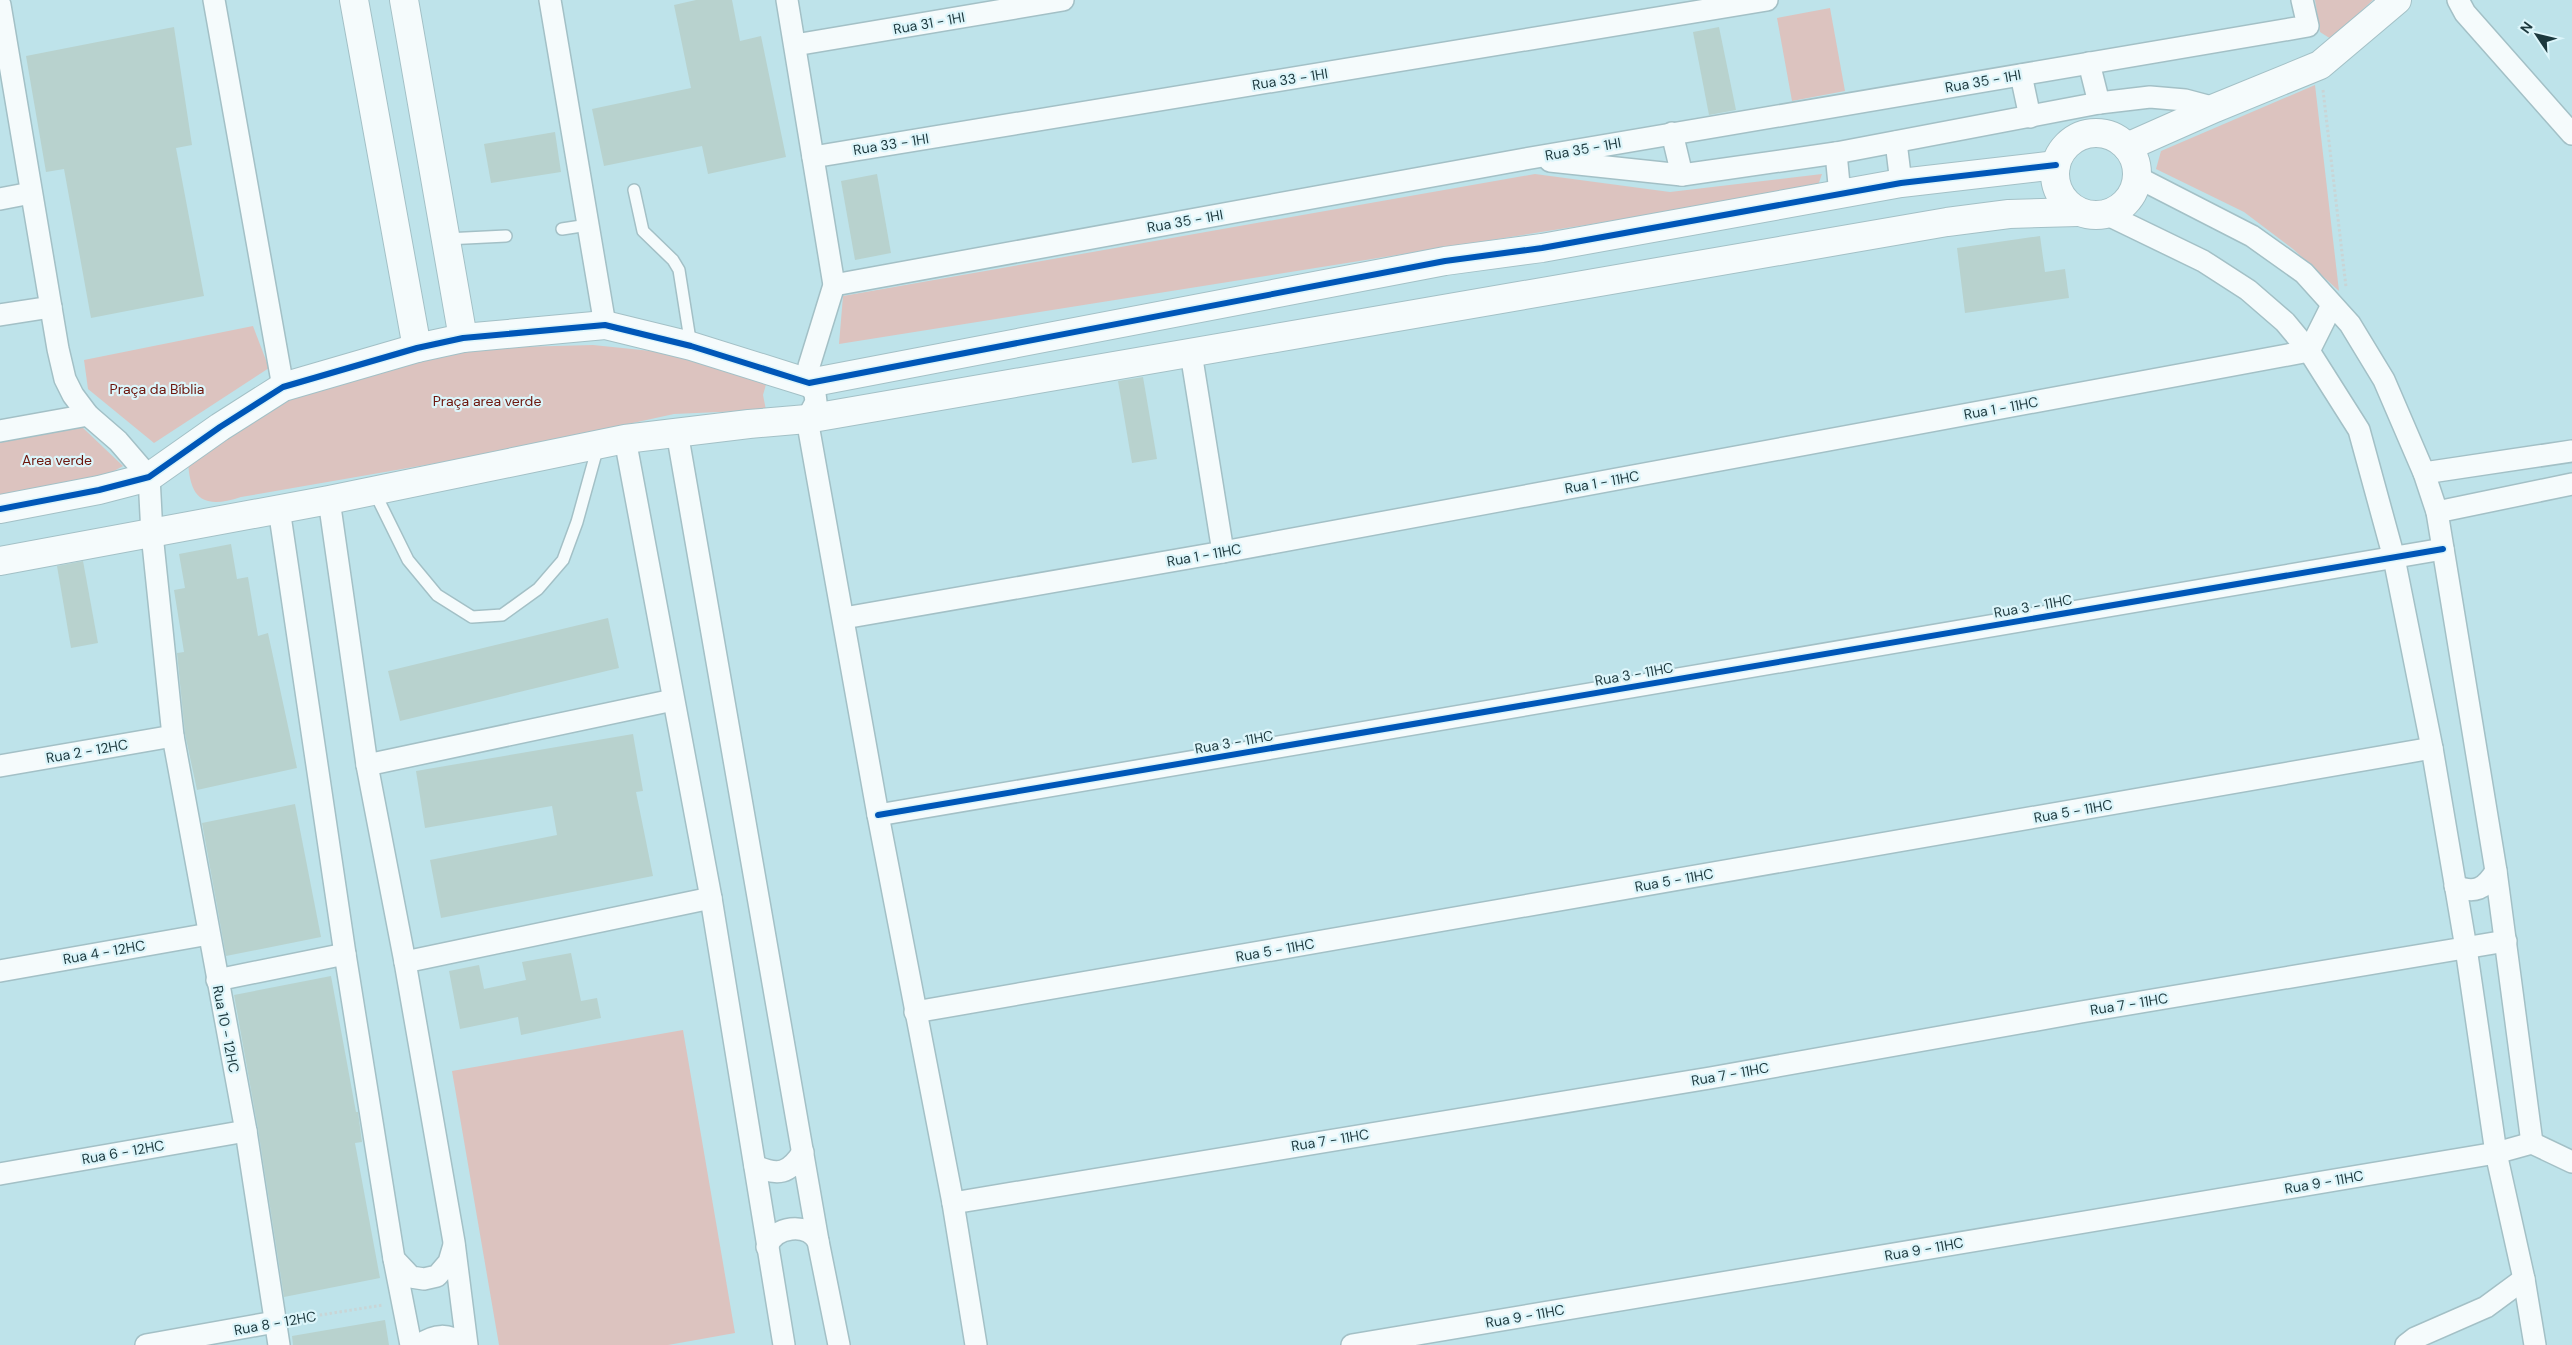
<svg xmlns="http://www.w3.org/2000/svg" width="2572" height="1345" viewBox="0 0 2572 1345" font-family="'DM Sans',sans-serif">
  <rect width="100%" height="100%" fill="#bee3ea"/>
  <g fill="#dcc3bf">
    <path d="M2315,0h58l-42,39 -11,-7z"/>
    <path d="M1830,8l15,83 -53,10 -15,-83z"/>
    <path d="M2315,85l24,206 -46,-42 -49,-37 -88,-43 5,-18z"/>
    <path d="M1535,174l135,18 152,-18 -5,14 -978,156 4,-48z"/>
    <path d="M253,326l16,42 -115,75 -66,-54 -4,-29z"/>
    <path d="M593,345l97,10 77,26 -4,14 3,15 -92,4 -174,38 -259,45c-37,12 -51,3 -53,-36l107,-66 73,-26 114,-21z"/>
    <path d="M82,427l41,39 -25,14 -98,19v-57z"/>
    <path d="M683,1030l52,303 -67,12h-169l-47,-274z"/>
  </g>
  <g fill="#b8d2ce">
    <path d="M696,0h36l8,41 21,-5 25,121 -78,17 -6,-28 -98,20 -12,-57 99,-21 -17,-83z"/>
    <path d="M174,27l18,118 -16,3 28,148 -113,22 -27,-149 -18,3 -20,-116z"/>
    <path d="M1719,27l17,83 -27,5 -16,-83z"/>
    <path d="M555,132l6,40 -70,11 -7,-39z"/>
    <path d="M877,174l14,79 -36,7 -14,-79z"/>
    <path d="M2040,236l5,36 20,-3 4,29 -104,15 -8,-65z"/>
    <path d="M1143,377l14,82 -25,4 -14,-82z"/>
    <path d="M231,544l6,35 11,-2 10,59 10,-3 29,135 -100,22 -12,-56 -8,-81 7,-1 -10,-62 11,-2 -6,-34z"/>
    <path d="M83,561l15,82 -27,5 -14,-82z"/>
    <path d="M608,618l11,50 -219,53 -12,-50z"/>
    <path d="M633,734l10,57 -7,1 17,84 -212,42 -11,-58 127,-25 -5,-29 -127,22 -9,-57z"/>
    <path d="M295,804l26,133 -95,19 -24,-133z"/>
    <path d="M571,953l10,48 16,-3 4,20 -80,17 -3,-18 -58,12 -11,-58 30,-6 5,24 42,-9 -4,-18z"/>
    <path d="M331,976l25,136h2l4,30 -7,1 25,135 -96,19 -26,-168 -24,-134z"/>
    <path d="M385,1320l4,25h-96l-1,-9z"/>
  </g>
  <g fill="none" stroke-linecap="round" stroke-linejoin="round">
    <g stroke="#a3c0c6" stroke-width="14">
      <g id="lane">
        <path d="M634,190l9,41 30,29 6,10 12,76"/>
        <path d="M562,229l26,-4"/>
        <path d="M446,239l60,-3"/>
        <path d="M374,491l34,69 29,35 35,22 30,-2 36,-26 25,-29 14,-38 21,-76"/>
      </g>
    </g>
    <g stroke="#a3c0c6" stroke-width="24">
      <g id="street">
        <path d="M214,0l69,387"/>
        <path d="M550,0l55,325"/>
        <path d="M787,0l47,285 -25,81v17l6,11 1,8 -9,17 71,396 75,388 23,142"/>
        <path d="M2458,0l7,13 107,121"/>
        <path d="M0,5l58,344 7,30 8,16 15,20 30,26 31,36 3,57 21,202 73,395 33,214"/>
        <path d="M795,45l268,-45"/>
        <path d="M2089,63l10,40"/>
        <path d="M2021,75l9,42"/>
        <path d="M1672,133l10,42"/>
        <path d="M1896,142l5,41"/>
        <path d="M1836,153l4,42"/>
        <path d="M813,157l954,-157"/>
        <path d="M1550,161l132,14 154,-22 263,-50 51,-6 35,3 30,8"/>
        <path d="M2137,177l115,59 52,37 46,51 34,56 40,93 13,39 59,359 36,272"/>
        <path d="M0,199l31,-6"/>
        <path d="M2106,214l97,47 45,29 37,32 24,29 50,79 35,128 38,190 34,200 30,205 28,126 11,66"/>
        <path d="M834,285l691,-126 783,-133 -6,-26"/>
        <path d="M0,315l51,-8"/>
        <path d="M1191,353l32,199"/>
        <path d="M0,431l88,-16"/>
        <path d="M677,432l141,809 21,104"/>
        <path d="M625,439l86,459 73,447"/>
        <path d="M2424,473l148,-22"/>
        <path d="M329,500l38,265 38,197 49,280 13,103"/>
        <path d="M279,509l66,445 49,305 17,86"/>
        <path d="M2437,512l135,-28"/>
        <path d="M844,618l379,-66 1086,-201 23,-46"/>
        <path d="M367,765l306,-65"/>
        <path d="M0,766l173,-30"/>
        <path d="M878,815l1565,-266"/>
        <path d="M2455,886c20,8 30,3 41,-15"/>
        <path d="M405,962l306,-64"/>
        <path d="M0,971l209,-37"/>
        <path d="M217,980l128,-26"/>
        <path d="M915,1012l1517,-264"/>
        <path d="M755,1166c23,10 34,8 48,-14"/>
        <path d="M0,1174l246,-43"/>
        <path d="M953,1203l757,-125 371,-66 425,-71"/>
        <path d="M767,1247c7,-21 40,-25 51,-6"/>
        <path d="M394,1259l17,18 13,2 13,-3 12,-14 5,-17"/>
        <path d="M146,1345l129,-23"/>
        <path d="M419,1345c16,-11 29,-12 45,0"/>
        <path d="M1352,1345l1144,-192 36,-10 40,19"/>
        <path d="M2406,1345l9,-7 71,-31 38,-28"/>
      </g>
    </g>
    <g stroke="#a3c0c6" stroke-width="30">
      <g id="secondary">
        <path d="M354,0l63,348"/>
        <path d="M404,0l59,338"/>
        <circle cx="2096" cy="174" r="41"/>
        <path d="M2127,147l88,-39 105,-43 77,-65"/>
        <path d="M0,509l99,-19 50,-13 71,-50 63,-40 134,-39 46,-10 142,-13 86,21 118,37 636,-122 97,-13 359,-65 155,-18"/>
        <path d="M0,561l329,-61 296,-61 124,-15 58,-5c380,-66 760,-131 1140,-197l62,-8 69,-2"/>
      </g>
    </g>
    <g stroke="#c9d5d6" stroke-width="3" stroke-dasharray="2.5 2.5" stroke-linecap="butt">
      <path d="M2323,90l23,197"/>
      <path d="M295,1319l88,-14"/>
    </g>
    <use href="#lane" stroke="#f5fbfc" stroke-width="11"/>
    <use href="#street" stroke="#f5fbfc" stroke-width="21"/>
    <use href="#secondary" stroke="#f5fbfc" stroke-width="28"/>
    <g stroke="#dcf5fa" stroke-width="9">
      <g id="cycleway">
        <path d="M0,509l99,-19 50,-13 71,-50 63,-40 134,-39 46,-10 142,-13 86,21 118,37 636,-122 97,-13 359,-65 155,-18"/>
        <path d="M878,815l1565,-266"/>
      </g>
    </g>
    <use href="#cycleway" stroke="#0057b8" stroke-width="6"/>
  </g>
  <g text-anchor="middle" stroke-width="4.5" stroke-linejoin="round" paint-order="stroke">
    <g font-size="14" fill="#1c383d" stroke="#dcf5fa">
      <text transform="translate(929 23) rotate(-10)" y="5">Rua 31 - 1HI</text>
      <text transform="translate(1290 79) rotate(-9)" y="5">Rua 33 - 1HI</text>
      <text transform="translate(1983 81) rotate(-10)" y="5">Rua 35 - 1HI</text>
      <text transform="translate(891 144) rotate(-9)" y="5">Rua 33 - 1HI</text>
      <text transform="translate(1583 149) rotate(-10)" y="5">Rua 35 - 1HI</text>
      <text transform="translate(1185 221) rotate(-10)" y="5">Rua 35 - 1HI</text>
      <text transform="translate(2001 408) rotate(-10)" y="5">Rua 1 - 11HC</text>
      <text transform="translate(1602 482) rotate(-10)" y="5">Rua 1 - 11HC</text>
      <text transform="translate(1204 555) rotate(-10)" y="5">Rua 1 - 11HC</text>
      <text transform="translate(2033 606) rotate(-10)" y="5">Rua 3 - 11HC</text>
      <text transform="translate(1634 674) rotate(-10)" y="5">Rua 3 - 11HC</text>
      <text transform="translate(1234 742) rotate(-10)" y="5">Rua 3 - 11HC</text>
      <text transform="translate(87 751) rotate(-10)" y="5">Rua 2 - 12HC</text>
      <text transform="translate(2073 811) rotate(-10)" y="5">Rua 5 - 11HC</text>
      <text transform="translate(1674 880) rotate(-10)" y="5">Rua 5 - 11HC</text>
      <text transform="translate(1275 950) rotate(-10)" y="5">Rua 5 - 11HC</text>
      <text transform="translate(104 952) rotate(-10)" y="5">Rua 4 - 12HC</text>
      <text transform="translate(2129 1004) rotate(-9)" y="5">Rua 7 - 11HC</text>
      <text transform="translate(226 1029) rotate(79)" y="5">Rua 10 - 12HC</text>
      <text transform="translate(1730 1074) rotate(-10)" y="5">Rua 7 - 11HC</text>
      <text transform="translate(1330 1140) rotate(-9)" y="5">Rua 7 - 11HC</text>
      <text transform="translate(123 1152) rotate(-10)" y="5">Rua 6 - 12HC</text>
      <text transform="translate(2324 1182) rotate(-10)" y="5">Rua 9 - 11HC</text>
      <text transform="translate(1924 1249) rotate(-10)" y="5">Rua 9 - 11HC</text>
      <text transform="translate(1525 1316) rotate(-10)" y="5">Rua 9 - 11HC</text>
      <text transform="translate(275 1323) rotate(-10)" y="5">Rua 8 - 12HC</text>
    </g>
    <g font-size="14" fill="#6c150c" stroke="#dcf5fa">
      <text x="157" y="394">Praça da Bíblia</text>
      <text x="487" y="406">Praça area verde</text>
      <text x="57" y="465">Area verde</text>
    </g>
  </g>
  <g transform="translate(2537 35) rotate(305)" stroke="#dcf5fa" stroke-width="4" paint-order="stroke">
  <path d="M0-4L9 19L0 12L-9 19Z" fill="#1c383d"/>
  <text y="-8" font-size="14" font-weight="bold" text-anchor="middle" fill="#1c383d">N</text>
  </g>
</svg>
